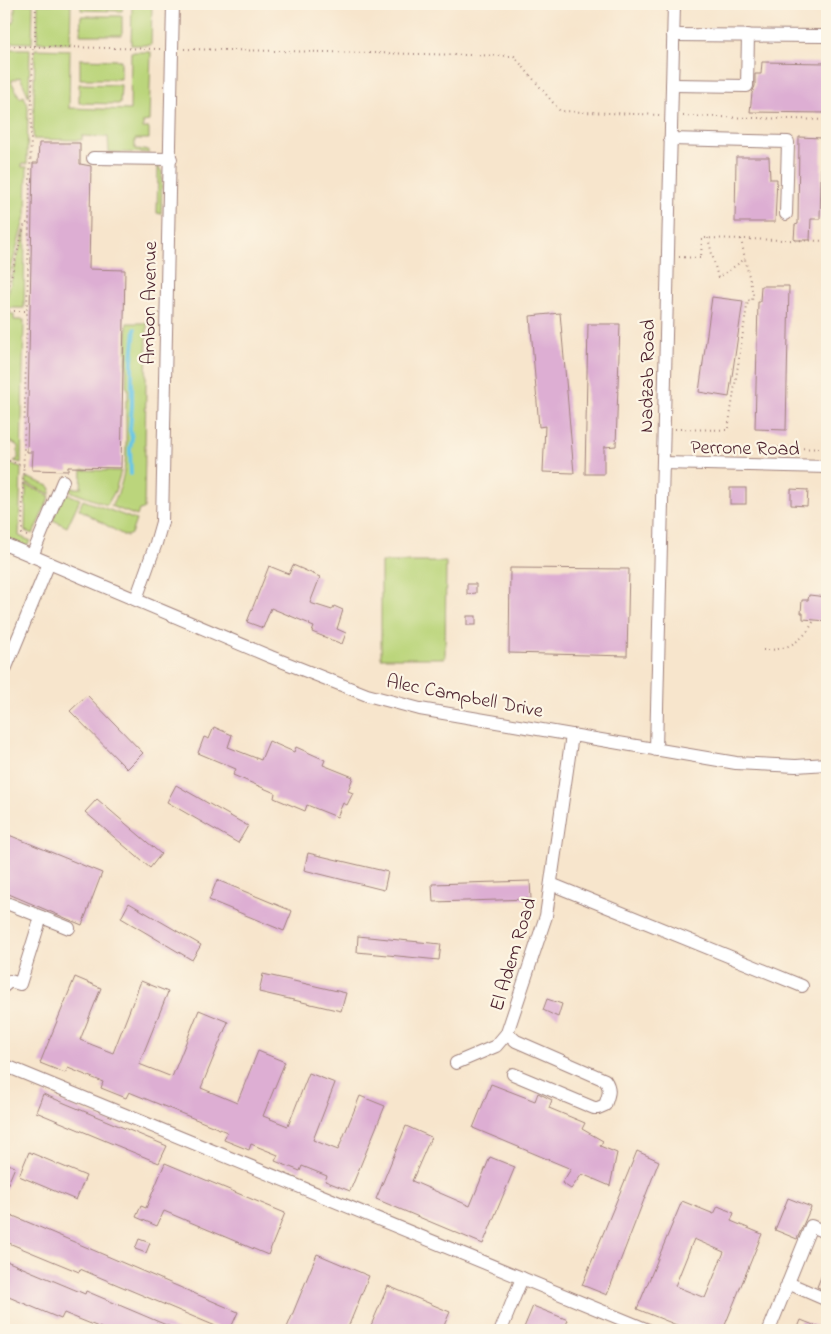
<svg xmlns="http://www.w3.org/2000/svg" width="831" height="1334" viewBox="0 0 831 1334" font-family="'Indie Flower',sans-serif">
  <rect width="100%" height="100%" fill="#fcf5e5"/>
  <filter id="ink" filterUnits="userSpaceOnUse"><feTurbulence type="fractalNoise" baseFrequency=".02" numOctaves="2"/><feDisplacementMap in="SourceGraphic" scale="10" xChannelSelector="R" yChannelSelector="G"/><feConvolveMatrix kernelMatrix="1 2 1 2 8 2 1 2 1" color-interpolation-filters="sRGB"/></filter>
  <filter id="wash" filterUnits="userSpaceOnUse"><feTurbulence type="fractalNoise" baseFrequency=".0096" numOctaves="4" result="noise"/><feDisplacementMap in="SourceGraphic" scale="20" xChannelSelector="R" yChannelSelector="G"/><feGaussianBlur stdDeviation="1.12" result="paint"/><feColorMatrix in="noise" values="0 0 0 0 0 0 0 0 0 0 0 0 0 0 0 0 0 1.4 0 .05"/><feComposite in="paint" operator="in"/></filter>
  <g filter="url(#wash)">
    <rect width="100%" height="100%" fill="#f7e5cc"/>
    <g fill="#bbd57b" stroke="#827a53">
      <path d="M15,4h18l-1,39 -28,-1v-14c12,-3 11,-13 11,-24z"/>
      <path d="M38,4h33l-1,39 -33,-1z"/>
      <path d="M81,4h42l-1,7 -41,-1z"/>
      <path d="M132,4h20l-1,41h-20z"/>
      <path d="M81,16h41v19h-42z"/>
      <path d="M4,49h26l-1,48 -9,-20 -9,4 9,17 4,-2 4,11 -1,57h-5v3h5l-1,49h-1l-21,80z"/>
      <path d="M35,49l35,1 -1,58 61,2 1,-58h20l-2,69 -6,1v6h6v11h-14v10l14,1v3l-40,-1 -1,-15 -26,-1v4l-49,-1z"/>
      <path d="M80,59l41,1v19h-41z"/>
      <path d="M79,84l42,1 -1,19 -41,-1z"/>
      <path d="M158,166l4,6 -1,42 -4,-1z"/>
      <path d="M25,229l-1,79h-20z"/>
      <path d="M4,314h10v6h10l-3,143 -7,-2 4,-2v-13l-8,-5 -1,20v2l12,4 -2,69 12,5 -5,5 -22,-9z"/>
      <path d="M127,323h20l-3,186 -5,1 -2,6 -26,-10c20,-29 14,-72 15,-106h2v-12l-2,-1z"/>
      <path d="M82,470l39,1 -6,20 -8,14 -43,-16 1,-1h16z"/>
      <path d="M26,477l23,9 2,3 -1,5 -24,-11z"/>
      <path d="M26,485l24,11 -17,38 -8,-3z"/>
      <path d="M63,492l17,7 -13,28 -14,-7z"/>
      <path d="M83,500l53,20 -5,14 -4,2 -4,-1 -44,-26z"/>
      <path d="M381,562h65l-1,96h-64z"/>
    </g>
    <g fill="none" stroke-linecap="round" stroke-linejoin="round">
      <path stroke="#67c6e5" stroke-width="4" d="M131,474l-1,-25 2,-11 -2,-8 2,-25v-45l3,-31"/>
    </g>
    <g id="blocks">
      <g fill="#ddaed3" fill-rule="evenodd">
        <path d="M762,62l65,1v50l-77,-1 2,-19 3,-7v-12h6z"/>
        <path d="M799,137l23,1 -2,81h-9l-1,21h-16l1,-15 3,-1z"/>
        <path d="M39,143h41v21l11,2 -2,103 36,1 -4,198 -53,-1v4l-36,-1 1,-18h-6l6,-289h5z"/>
        <path d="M736,157h33l1,22h7l-2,43h-40z"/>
        <path d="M761,286h28l-3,144 -31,-1 3,-127h2z"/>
        <path d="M712,297l31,4 -14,96 -30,-5z"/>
        <path d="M560,313l7,79 7,81 -31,-1 2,-46 -6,1 -9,-111z"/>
        <path d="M588,324h32l-4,122 -12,1v27h-19z"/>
        <rect x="730" y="488" width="16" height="16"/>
        <path d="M791,489l17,1 -1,16 -16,-1z"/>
        <path d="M293,565l27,12 -10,26 22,7 2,-4 9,4 -6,19 9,4 -4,11 -30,-12 2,-5 -5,-2 1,-1 -39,-16 -8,20 -16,-6 22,-56 20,8z"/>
        <path d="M510,568l119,1 -2,87 -118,-3z"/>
        <path d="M467,584h9v9l-9,1z"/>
        <path d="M809,595l18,2v24l-24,-2v-6h-2l1,-13h6z"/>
        <rect x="467" y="616" width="9" height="9"/>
        <path d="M87,695l56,58 -16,16 -57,-58z"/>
        <path d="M214,727l18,8 -4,12 33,13 8,-19 25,11 2,-5 29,13 -2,5 30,12 -5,14 5,2 -6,12 -4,-2 -6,14 -30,-12 -2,6 -31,-13 1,-5 -42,-18 3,-6 -38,-16 6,-16 5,2z"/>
        <path d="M176,785l72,41 -10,17 -71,-41z"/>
        <path d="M97,799l64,55 -11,14 -65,-56z"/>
        <path d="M4,833l98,40 -20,52 -78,-33z"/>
        <path d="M308,853l80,19 -4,18 -80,-20z"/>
        <path d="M217,880l75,31 -8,20 -75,-31z"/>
        <path d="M530,881l1,18 -98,3 -1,-18z"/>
        <path d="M129,903l72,42 -9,15 -71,-42z"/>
        <path d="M358,936l83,8 -2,16 -82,-8z"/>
        <path d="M263,974l83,19 -5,18 -82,-19z"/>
        <path d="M75,977l26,11 -21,52 33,13 28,-72 27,11 -29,72 33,13 27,-67 29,12 -27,66 36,15 21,-52 27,11 -22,54 25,10 21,-53 26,10 -22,57 25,10 22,-54 25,10 -35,85 -25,-10 2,-5 -25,-10 -2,5 -25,-10 3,-6 -27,-11 -2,6 -25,-10 3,-8 -98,-40 -3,6 -25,-10 2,-6 -35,-14 -3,5 -25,-10z"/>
        <path d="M547,999l15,5 -4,13 -15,-7z"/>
        <path d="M491,1084l44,17 3,-8 14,7 -3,8 36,15 -3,6 21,12 -3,5 17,7 -7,33 -28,-12 -11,15 -9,-6 9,-14 -98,-41z"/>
        <path d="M43,1094l124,52 -8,17 -123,-51z"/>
        <path d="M406,1126l25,11 -19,44 58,25 20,-49 25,10 -32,77 -107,-45z"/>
        <path d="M637,1151l22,10 -52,134 -25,-10z"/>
        <path d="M29,1152l57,24 -10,24 -57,-24z"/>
        <path d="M4,1162l11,5 -11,26z"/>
        <path d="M165,1163l120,50 -17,42 -104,-44 -7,15 -21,-9 5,-11 5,2z"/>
        <path d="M788,1198l23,9 -14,32 -22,-9z"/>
        <path d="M682,1201l32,13 4,-8 16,7 -3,8 31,13 -39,96h-34l-52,-21zM694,1239l30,13 -19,46 -30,-12z"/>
        <path d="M4,1212l234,100 -8,18h-5l-145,-61 -1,3 -75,-31z"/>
        <path d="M139,1239l11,4 -4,10 -11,-4z"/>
        <path d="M317,1254l52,22 -22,54h-61z"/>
        <path d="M4,1260l81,34 1,-3 92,39h-72l-42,-17 -3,6 -57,-24z"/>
        <path d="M827,1262v29l-10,-4z"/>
        <path d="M388,1286l62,26 -8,18h-73z"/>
        <path d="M533,1306l35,14 -4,10h-41z"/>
        <path d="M801,1320l25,10h-29z"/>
      </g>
    </g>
  </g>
  <g filter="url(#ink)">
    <use href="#blocks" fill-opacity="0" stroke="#a0827c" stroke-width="1"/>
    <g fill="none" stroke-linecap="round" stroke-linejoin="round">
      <g stroke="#a0827c" stroke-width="14">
        <g id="minor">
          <path d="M673,35l150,1"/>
          <path d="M672,85l75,1 1,-51"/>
          <path d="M670,139l118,3 -2,72"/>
          <path d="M93,158l78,1"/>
          <path d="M663,463l164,4"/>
          <path d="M4,544l267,113 96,38 53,14 316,54 60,3 31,-2"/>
          <path d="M32,556l31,-75"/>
          <path d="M136,599l20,-56 6,-21 11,-518"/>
          <path d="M4,672l45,-109"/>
          <path d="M656,750l18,-746"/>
          <path d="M551,884l251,102"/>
          <path d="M4,902l65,26"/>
          <path d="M4,986l6,-5 10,3 21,-67"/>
          <path d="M507,1033l9,8 89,39c6,9 4,14 0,25l-7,3h-4l-81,-34"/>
          <path d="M456,1063l40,-17 11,-13 39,-117 26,-181"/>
          <path d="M4,1065l644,265"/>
          <path d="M788,1283l39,17"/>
          <path d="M501,1330l21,-52"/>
          <path d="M769,1330l42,-104 16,7"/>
        </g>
      </g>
      <g stroke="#a0827c" stroke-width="2" stroke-dasharray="1 4" stroke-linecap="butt">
        <path d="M4,46l157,3"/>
        <path d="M35,46l1,-42"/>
        <path d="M184,49l330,7 46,55 100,4"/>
        <path d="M683,116l144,4"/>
        <path d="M741,239l4,20"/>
        <path d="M679,257l22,1 1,-20 125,3"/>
        <path d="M4,304l21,-81h4"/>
        <path d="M4,311h22"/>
        <path d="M675,429l53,1 20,-130 4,1 1,-7 -8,-35 -27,19 -10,-40"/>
        <path d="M758,447l69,2"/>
        <path d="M9,461l15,5"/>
        <path d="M27,536l-5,-2 11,-488"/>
        <path d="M763,650c22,1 41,-8 51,-30"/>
      </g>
      <use href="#minor" stroke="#fff" stroke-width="12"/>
    </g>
  </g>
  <g text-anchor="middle" stroke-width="4.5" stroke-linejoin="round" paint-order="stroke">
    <g font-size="20" fill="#4a1f2b" stroke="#fcf5e5">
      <text transform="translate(148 303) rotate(-89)" y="7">Ambon Avenue</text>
      <text transform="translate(646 376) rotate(-89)" y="7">Nadzab Road</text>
      <text transform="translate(745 447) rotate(1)" y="7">Perrone Road</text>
      <text transform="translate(465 695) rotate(11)" y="7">Alec Campbell Drive</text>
      <text transform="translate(512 954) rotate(-73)" y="7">El Adem Road</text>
    </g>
  </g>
  <rect width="831" height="1334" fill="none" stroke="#fcf5e5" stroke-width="20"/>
</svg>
